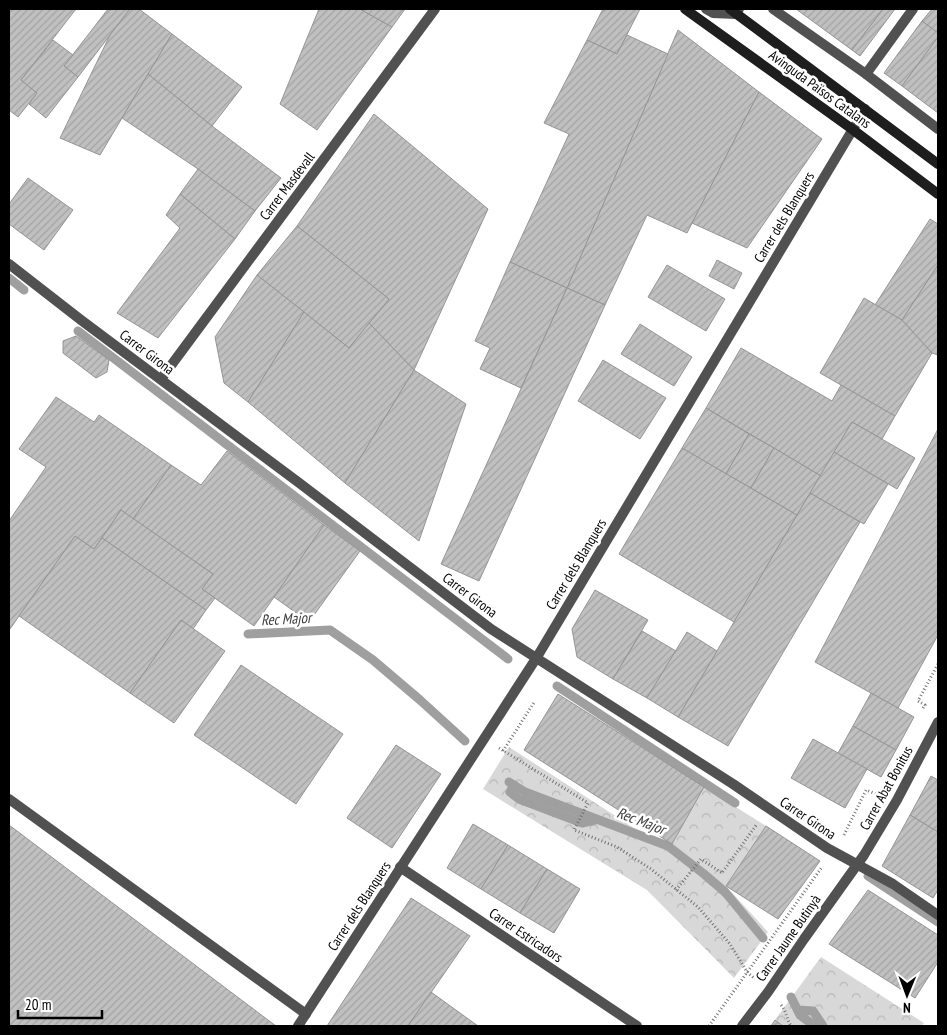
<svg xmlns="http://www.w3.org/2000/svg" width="947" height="1035" viewBox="0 0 947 1035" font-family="'PT Sans Narrow',sans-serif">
  <defs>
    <pattern id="forest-crowns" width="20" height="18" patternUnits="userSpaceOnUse" patternTransform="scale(1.25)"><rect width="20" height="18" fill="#d8d8d8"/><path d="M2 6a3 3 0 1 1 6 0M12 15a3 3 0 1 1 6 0" fill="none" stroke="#b8b8b8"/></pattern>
    <pattern id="building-hatch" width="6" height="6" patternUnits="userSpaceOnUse" patternTransform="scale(1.25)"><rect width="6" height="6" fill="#c0c0c0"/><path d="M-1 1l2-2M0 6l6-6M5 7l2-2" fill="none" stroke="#a3a3a3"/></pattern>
  </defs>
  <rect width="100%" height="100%" fill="#fff"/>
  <g fill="url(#forest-crowns)">
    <path d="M509,747l125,81 38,16 32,-57 62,39 -40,60 42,46 -34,46 -87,-88 -164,-101z"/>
    <path d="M821,957l103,66 -2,3h-139l-8,-6z"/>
  </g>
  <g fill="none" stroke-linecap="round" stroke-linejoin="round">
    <g stroke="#9f9f9f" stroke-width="9">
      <path d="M9,278l15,12"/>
      <path d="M78,331l430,328"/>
      <path d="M248,634l82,-4 43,30 47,40 45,41"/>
      <path d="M557,686l178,117"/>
      <path d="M509,782l16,10 143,54 36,28 21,18 38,46"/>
      <path d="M514,785l-4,7 9,7 63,24 13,-3"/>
      <path d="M868,876l70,46"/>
      <path d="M791,997l9,18 15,11"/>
      <path d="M798,1010l15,1 10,15"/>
    </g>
  </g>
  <g fill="url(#building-hatch)" stroke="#959595">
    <path d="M9,9h67l-55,71 16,13 -19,24 -9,-7z"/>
    <path d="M108,9h22l-52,68 -14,-11z"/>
    <path d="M130,9h9l33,25 -72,121 -40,-17 50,-103z"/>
    <path d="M319,9h41l32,18 -75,103 -37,-26z"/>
    <path d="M360,9h45l-13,18z"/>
    <path d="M603,9h37l-23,45 -30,-14z"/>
    <path d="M796,9h87l-31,41z"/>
    <path d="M883,9h12l-35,47 -8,-6z"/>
    <path d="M932,9h6v24l-16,-12z"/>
    <path d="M922,21l16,12v4l-36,49 -18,-13z"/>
    <path d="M678,30l81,62 -72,141 -40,-18 -42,90 -38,-17z"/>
    <path d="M172,34l70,53 -30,39 -64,-52z"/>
    <path d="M627,35l41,19 -101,234 -57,-26 59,-128 -25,-11 43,-83 30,14z"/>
    <path d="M938,37v76l-36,-27z"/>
    <path d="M53,40l20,15 -9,11 14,11 -32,41 -17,-14 8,-11 -16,-13z"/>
    <path d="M148,74l64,52 69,52 -26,33 -57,-42 -76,-51z"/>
    <path d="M759,92l63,47 -75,109 -55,-25z"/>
    <path d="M374,114l114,95 -74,161 -45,-47 20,-24 -92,-73z"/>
    <path d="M198,169l57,42 -20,28 -55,-45z"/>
    <path d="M28,178l45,32 -29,40 -35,-26v-20z"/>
    <path d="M180,194l55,45 -77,99 -41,-25 63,-85 -14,-13z"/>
    <path d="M930,219l8,5v41l-36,55 -27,-15z"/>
    <path d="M297,226l92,73 -40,49 -92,-73z"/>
    <path d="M717,260l25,13 -8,16 -25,-13z"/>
    <path d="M510,262l57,26 -46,100 -41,-19 10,-21 -15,-7z"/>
    <path d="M667,265l58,34 -19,32 -58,-34z"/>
    <path d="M938,265v90l-6,-2 -30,-33z"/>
    <path d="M257,275l47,37 -56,90 -24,-19 -9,-46z"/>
    <path d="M567,288l38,17 -126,276 -38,-17z"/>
    <path d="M864,298l38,22 30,33 -37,63 -75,-43z"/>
    <path d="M304,312l45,36 20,-25 45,47 -69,113 -97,-81z"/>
    <path d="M640,324l52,33 -18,29 -53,-32z"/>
    <path d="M76,336l33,24 -2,12 -11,6 -33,-25v-12z"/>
    <path d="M741,348l91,53 9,-16 54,31 -13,23 -30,-17 -31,54 -115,-68z"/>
    <path d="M603,360l63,38 -26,41 -62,-38z"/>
    <path d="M414,370l52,34 -47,137 -74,-58z"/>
    <path d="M56,397l38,25 5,-7 72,50 -38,54 -12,-9 -27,39 -19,-13 -65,93h-1v-108l37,-54 -27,-18z"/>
    <path d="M706,408l43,26 -23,40 -44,-26z"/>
    <path d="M852,422l63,36 -18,31 -63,-37z"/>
    <path d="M938,429v206l-40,73 -83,-46z"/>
    <path d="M749,434l25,14 -23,40 -25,-14z"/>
    <path d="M682,448l115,67 -63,107 -115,-68z"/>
    <path d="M774,448l47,28 -24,39 -46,-27z"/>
    <path d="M227,451l97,74 -70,101 -52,-37 11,-15 -80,-55 38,-54 30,20z"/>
    <path d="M834,452l54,32 -24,40 -54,-31z"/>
    <path d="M810,493l50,29 -132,224 -50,-29z"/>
    <path d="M121,510l92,64 -11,15 13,9 -9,12 -104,-72z"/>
    <path d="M324,525l36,26 -51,71 -35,-25z"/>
    <path d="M75,536l19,13 8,-11 104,72 -13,19 -12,-9 -51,73 -111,-77z"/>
    <path d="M595,590l53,30 -35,59 -36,-22 -5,-28z"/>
    <path d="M181,620l44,31 -51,72 -44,-30z"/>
    <path d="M642,631l34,20 -29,47 -34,-19z"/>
    <path d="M687,632l30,19 -39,66 -31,-19z"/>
    <path d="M241,665l102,69 -47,70 -102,-69z"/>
    <path d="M871,693l43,24 -18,33 -43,-24z"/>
    <path d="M558,694l146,93 -32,57 -148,-94z"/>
    <path d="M853,726l43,24 -15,27 -43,-24z"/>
    <path d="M813,739l54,30 -22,39 -54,-30z"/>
    <path d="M396,745l45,29 -49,74 -45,-30z"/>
    <path d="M931,776l7,4v52l-28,-17z"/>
    <path d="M910,815l28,17v58l-5,8 -51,-32z"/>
    <path d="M473,824l35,21 -27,44 -34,-21z"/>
    <path d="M9,825l267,201h-267z"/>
    <path d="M766,826l54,35 -42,58 -52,-33z"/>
    <path d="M508,845l39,24 -27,44 -39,-24z"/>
    <path d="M547,869l33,20 -26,44 -34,-20z"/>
    <path d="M868,890l70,45v27l-23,36 -86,-54z"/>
    <path d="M411,898l59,38 -62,90h-81z"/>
    <path d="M431,992l47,34h-70z"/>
    <path d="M775,1020l8,6h-12z"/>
  </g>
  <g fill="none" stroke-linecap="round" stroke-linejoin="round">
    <g stroke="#737373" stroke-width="3" stroke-dasharray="1 2.5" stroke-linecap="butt">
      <path d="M923,708l2,-3 -7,-4 20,-37"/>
      <path d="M499,748l89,55 -14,27 43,17 34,22 47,38 32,37 17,28 8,7"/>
      <path d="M503,751l32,-50"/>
      <path d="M844,835l22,-45 13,5"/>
      <path d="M676,890l25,-31 21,14 35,-49"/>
      <path d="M781,1005c6,7 5,13 10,21"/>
      <path d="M709,1026l113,-159"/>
    </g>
    <path stroke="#515151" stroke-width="10" d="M9,799l297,215"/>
    <path stroke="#515151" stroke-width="10" d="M866,74l47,-65"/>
    <g stroke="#515151" stroke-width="10">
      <path d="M706,9l7,4 23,1 3,-5"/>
      <path d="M773,9l93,65 72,55"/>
      <path d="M9,264l72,56 217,162 193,147 242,155 94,64 66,36 45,31"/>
      <path d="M161,379l274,-370"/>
      <path d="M400,867l237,159"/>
      <path d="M298,1026l239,-369 328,-548"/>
      <path d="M742,1026l26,-34 36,-53 60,-84 33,-55 41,-78"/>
    </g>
    <g stroke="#1e1e1e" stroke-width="10">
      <path d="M685,9l167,120 86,65"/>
      <path d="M730,9l208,155"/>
    </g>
  </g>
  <g text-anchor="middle" stroke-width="5" stroke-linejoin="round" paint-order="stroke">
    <g font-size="14" fill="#000" stroke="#fff">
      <text transform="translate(820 89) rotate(36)" y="5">Avinguda Països Catalans</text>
      <text transform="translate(287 186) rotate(-53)" y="5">Carrer Masdevall</text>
      <text transform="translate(784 217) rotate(-59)" y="5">Carrer dels Blanquers</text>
      <text transform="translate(147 352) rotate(37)" y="5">Carrer Girona</text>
      <text transform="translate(576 564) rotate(-59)" y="5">Carrer dels Blanquers</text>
      <text transform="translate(470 595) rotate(37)" y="5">Carrer Girona</text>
      <text transform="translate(886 788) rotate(-61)" y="5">Carrer Abat Bonitus</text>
      <text transform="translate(808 818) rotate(34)" y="5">Carrer Girona</text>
      <text transform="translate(359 906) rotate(-57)" y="5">Carrer dels Blanquers</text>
      <text transform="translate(526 935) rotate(34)" y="5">Carrer Estricadors</text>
      <text transform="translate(788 938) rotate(-55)" y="5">Carrer Jaume Butinyà</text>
    </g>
    <g font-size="15" font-style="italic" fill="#404040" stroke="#fff">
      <text transform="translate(286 619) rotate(-3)" y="5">Rec Major</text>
      <text transform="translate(641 821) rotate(21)" y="5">Rec Major</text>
    </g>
  </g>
  <rect width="947" height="1035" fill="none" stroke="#000000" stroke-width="20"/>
  <g transform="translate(907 995) rotate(181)" stroke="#ffffff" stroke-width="4" paint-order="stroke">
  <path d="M0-4L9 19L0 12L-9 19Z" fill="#000000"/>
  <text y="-8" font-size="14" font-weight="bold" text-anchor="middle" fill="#000000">N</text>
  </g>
  <path d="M18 1010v8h84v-8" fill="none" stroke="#000000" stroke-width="2.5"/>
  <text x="25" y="1010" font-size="15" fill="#000000" stroke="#ffffff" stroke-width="4" paint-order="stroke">20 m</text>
</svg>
